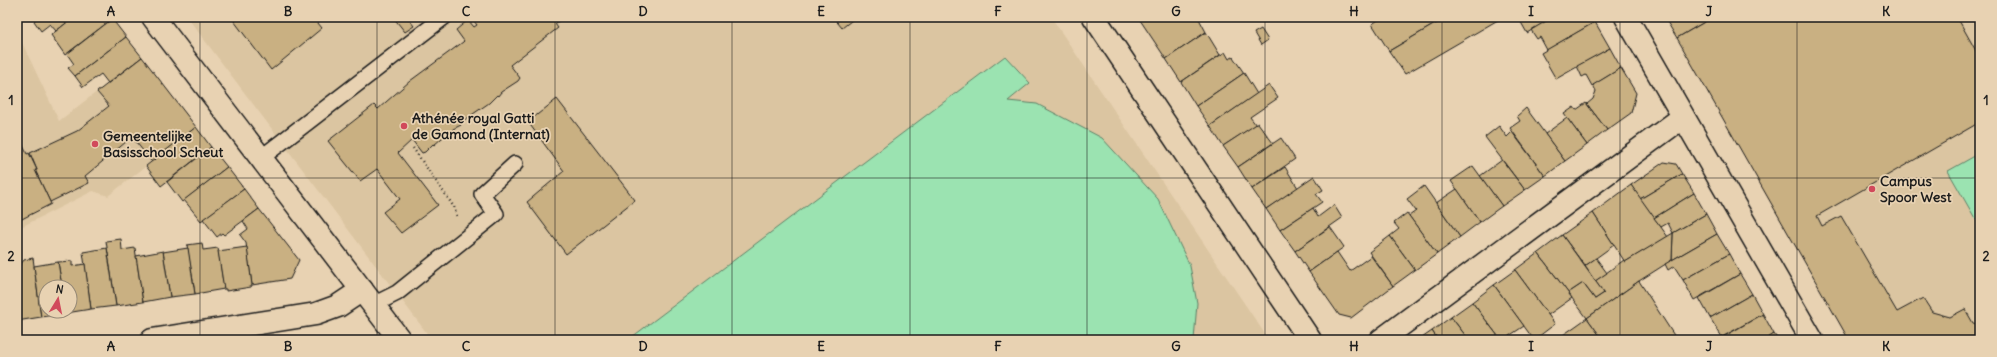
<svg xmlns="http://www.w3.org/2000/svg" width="1997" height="357" viewBox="0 0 1997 357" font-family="Delius,sans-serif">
  <rect width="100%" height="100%" fill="#e8d2b2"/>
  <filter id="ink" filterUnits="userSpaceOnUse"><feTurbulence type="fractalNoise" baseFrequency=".025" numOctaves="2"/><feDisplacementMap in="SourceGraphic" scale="8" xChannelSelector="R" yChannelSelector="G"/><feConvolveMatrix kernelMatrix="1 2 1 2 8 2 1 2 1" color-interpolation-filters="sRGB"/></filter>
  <g filter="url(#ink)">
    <g fill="#dbc5a1">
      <path d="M187,17h864l218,323h-837z"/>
      <path d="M1713,17h267v323h-131l-172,-302z"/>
      <path d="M17,32l42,89 83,-64 54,70 -88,69 -15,-5 -76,38z"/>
    </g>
    <g fill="#9be3b1" stroke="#5c8066">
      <path d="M1005,56l25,27 -22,18 29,3 65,34 56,61 32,67 7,37 -3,37h-566z"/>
      <path d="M1980,153v65l-4,2 -28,-49z"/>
    </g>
    <g fill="#c9b082" stroke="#1c1c1c">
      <path d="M38,17h36l-18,14 -6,-7 -9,7 -7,-10z"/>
      <path d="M74,17h37l1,2 -47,36 -14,-20z"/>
      <path d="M231,17h82l9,11 -51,42z"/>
      <path d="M393,17h14l7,9 -9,6z"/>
      <path d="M471,17h92l-8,7 3,4 -48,37 10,13 -2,3 -17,11 -3,4 -1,-1 -8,8 -29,20 1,2 -8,4 -3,4 -1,-1 -15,13 -1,-1 -8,8 -3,1 -10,-13 -14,13 40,52 -37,28 -18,-21 17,-13 -23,-30 -17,12 -32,-40 46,-36 4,4 32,-28 53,-39 1,-1 -8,-11 12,-10 6,7 3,-2z"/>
      <path d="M833,17h23l-14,11z"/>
      <path d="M1141,17h57l8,15 -40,27 -26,-39z"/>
      <path d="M1383,17h64l-58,34 -17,-27z"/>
      <path d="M1447,17h56l-98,57 -16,-23z"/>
      <path d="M1518,17h35l-26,16z"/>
      <path d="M1553,17h39l3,5 -48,28 -7,-13 -3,2 -6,-9z"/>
      <path d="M1664,17h49l-36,21z"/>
      <path d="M1713,17h244l23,41v64l-163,94 5,10 19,-10 56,96 26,-14 9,14 18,5 15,-8 8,14 7,2v15h-131l-172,-302z"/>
      <path d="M112,19l14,18 -51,39 -7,-8 6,-4 -7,-10z"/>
      <path d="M1595,22l15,26 -54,31 -15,-26z"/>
      <path d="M1261,29l7,11 -7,5 -7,-12z"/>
      <path d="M1206,32l14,23 -39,27 -15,-23z"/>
      <path d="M126,37l16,20 -34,26 -7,-9 -18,13 -8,-11z"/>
      <path d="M1610,48l11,20 -29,18 -6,-11 -4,2 -5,-11z"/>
      <path d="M1225,52l4,7 4,-2 11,16 -48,33 -15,-24z"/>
      <path d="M142,57l54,70 -44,35 -20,-25 -47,39 4,7 -39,19 -15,-32h2l-7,-17 47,-22 32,-25 -12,-14z"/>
      <path d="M1621,68l15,25 -5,20 -24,17 -20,-26 6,-5 3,-8 -3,-6z"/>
      <path d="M1244,73l13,21 -47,32 -14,-20z"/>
      <path d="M1269,85l9,13 -28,19 6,8 -33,21 -13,-20z"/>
      <path d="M557,99l78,101 -69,54 -39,-52 37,-31 -36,-49z"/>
      <path d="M1586,103l21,27 -20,15 -23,-31 10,-7 2,3z"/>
      <path d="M1526,108l39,53 -20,15 -35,-48 10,-7 -3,-5z"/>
      <path d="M1567,118l20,27 -22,16 -20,-27z"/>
      <path d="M1258,123l15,20 -35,24 -15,-21z"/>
      <path d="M1499,126l8,11 5,-5 33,44 -20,14 -40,-53z"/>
      <path d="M196,127l15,20 -50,39 -15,-20z"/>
      <path d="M17,133l10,21 2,-1 8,17h-2l16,34 -33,17z"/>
      <path d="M1281,138l14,21 -43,30 -14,-22z"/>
      <path d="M211,147l16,20 -45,35 -15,-20z"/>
      <path d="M1502,160l23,30 -23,16 -22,-30z"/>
      <path d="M1664,162l12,2 6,10 -42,25 -9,-14z"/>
      <path d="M1473,166l29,40 -22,16 -29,-41z"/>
      <path d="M227,167l17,22 -43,32 -17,-21z"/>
      <path d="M1285,167l13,21 -32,21 -14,-20z"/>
      <path d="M1682,174l12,19 -40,25 -14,-19z"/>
      <path d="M1314,176l9,14 -7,4 6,8 -42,28 -14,-21z"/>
      <path d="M1631,185l37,52 -43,25 -32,-49z"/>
      <path d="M1424,186l36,51 -23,17 -28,-38 7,-5 -9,-12z"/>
      <path d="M244,189l15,20 -35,26 -2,-2 -5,4 -14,-18z"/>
      <path d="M1457,189l23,33 -20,15 -24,-34z"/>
      <path d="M1694,193l12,21 -33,19 -5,-10 -7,4 -7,-9z"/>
      <path d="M1334,205l8,13 -47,33 -15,-21 33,-22 5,9z"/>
      <path d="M259,209l40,51 -9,19 -38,6 -6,-42 -6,-8 8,-6 -5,-8z"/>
      <path d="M1407,213l30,41 -22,16 -25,-34 9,-7 -5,-6z"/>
      <path d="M1593,213l21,32 -29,21 -23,-31z"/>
      <path d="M1706,214l11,20 -45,26 1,-27z"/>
      <path d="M1330,227l14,20 -35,25 -14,-21z"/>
      <path d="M1673,233l-1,27 -33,21 -52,37 -19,-25 15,-10 12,16 9,-6 -9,-12 29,-21 1,2z"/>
      <path d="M1717,234l12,20 -46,26 -9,-14 -6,4 -3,-6z"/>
      <path d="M1562,235l42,58 -9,6 -12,-16 -15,10 -30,-40z"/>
      <path d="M1390,236l25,34 -22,16 -24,-34z"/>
      <path d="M121,239l1,11 13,-2 8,54 -27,4 -10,-65z"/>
      <path d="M202,243l1,7 15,-2 6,41 -29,5 -8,-49z"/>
      <path d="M247,247l5,38 -1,2 -25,4v-2h-2l-6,-38z"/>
      <path d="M107,248l9,58 -25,3 -8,-57z"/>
      <path d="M188,248l7,46 -25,3 -7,-45z"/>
      <path d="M163,251l7,46 -27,5 -7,-46z"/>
      <path d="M1337,252l13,19 21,-15 22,30 -42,32 -12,-3 -30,-43z"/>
      <path d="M1538,253l34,45 -24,17 -33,-45z"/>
      <path d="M1729,254l11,20 -46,26 -11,-20z"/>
      <path d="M33,258l8,59 -24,4v-56h3l4,-5z"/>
      <path d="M1596,258l11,15 -12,8 -10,-15z"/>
      <path d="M72,261v5l13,-2 6,45 -25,4v-2h4v-24h-8l-4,-25z"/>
      <path d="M58,262l4,25h-16v24h20v2l-25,4 -7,-51z"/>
      <path d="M1515,270l40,54 -21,16 -40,-55z"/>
      <path d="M1740,274l12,20 -42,24 -11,-20z"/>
      <path d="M1639,281l38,59h-74l-16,-22z"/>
      <path d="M1494,285l30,41 -21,14h-2l-29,-38z"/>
      <path d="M1752,294l11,20 -41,23 -12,-19z"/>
      <path d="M1472,302l29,38h-32l-18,-23z"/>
      <path d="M1763,314l11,20 -9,6h-47z"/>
      <path d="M1451,317l18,23h-31l-6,-9z"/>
      <path d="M1587,318l16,22h-37l-3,-5z"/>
      <path d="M1432,331l6,9h-19z"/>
      <path d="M1774,334l4,6h-13z"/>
    </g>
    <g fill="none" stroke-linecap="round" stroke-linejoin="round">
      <g stroke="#1c1c1c" stroke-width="18">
        <g id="lane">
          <path d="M261,158l183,-141"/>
          <path d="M373,305l24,-12 99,-79 -14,-20 33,-30"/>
        </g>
      </g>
      <g stroke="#1c1c1c" stroke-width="25">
        <g id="street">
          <path d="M153,17l247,323"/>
          <path d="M1094,17l216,323"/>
          <path d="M1626,17l186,323"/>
          <path d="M152,340l164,-26 22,-8 24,-16"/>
          <path d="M1381,340l302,-223"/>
        </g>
      </g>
      <path stroke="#1c1c1c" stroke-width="2.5" stroke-dasharray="1 3" stroke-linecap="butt" d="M413,148l41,59 3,10"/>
      <use href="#lane" stroke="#e8d2b2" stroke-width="15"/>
      <use href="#street" stroke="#e8d2b2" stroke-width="22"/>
    </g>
  </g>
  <path fill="none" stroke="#1c1c1c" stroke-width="1" stroke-opacity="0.55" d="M200,17v323M377,17v323M555,17v323M732,17v323M910,17v323M1087,17v323M1265,17v323M1442,17v323M1620,17v323M1797,17v323M17,178h1963"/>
  <g fill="#d1495b" stroke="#e8d2b2" stroke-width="1.5">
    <circle cx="404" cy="126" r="4"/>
    <circle cx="95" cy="144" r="4"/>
    <circle cx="1872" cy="189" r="4"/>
  </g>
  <g text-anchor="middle" stroke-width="3.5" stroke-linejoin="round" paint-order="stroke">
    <g font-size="14" font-weight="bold" fill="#1c1c1c" stroke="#e8d2b2" text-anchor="start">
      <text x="412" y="123">Athénée royal Gatti<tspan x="412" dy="16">de Gamond (Internat)</tspan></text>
      <text x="103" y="141">Gemeentelijke<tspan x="103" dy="16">Basisschool Scheut</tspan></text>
      <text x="1880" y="186">Campus<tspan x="1880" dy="16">Spoor West</tspan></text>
    </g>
  </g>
  <rect width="1997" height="357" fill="none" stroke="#e8d2b2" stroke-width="44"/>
  <g transform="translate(58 299) rotate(10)"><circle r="19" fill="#e8d2b2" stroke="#968976"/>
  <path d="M0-3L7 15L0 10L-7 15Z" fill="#d1495b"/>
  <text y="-6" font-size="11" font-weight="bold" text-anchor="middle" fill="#1c1c1c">N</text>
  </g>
  <rect x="22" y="22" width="1953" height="313" fill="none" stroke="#1c1c1c" stroke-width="1.5"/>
  <g font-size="13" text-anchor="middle" font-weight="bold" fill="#1c1c1c">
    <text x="111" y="16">A</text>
    <text x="288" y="16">B</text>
    <text x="466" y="16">C</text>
    <text x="643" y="16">D</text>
    <text x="821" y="16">E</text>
    <text x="998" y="16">F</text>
    <text x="1176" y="16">G</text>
    <text x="1354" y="16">H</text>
    <text x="1531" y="16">I</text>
    <text x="1709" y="16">J</text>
    <text x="1886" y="16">K</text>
    <text x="11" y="105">1</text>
    <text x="1986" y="105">1</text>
    <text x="11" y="261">2</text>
    <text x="1986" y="261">2</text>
    <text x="111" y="351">A</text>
    <text x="288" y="351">B</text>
    <text x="466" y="351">C</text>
    <text x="643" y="351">D</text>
    <text x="821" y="351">E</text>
    <text x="998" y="351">F</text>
    <text x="1176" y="351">G</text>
    <text x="1354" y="351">H</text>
    <text x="1531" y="351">I</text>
    <text x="1709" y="351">J</text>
    <text x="1886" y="351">K</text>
  </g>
</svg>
